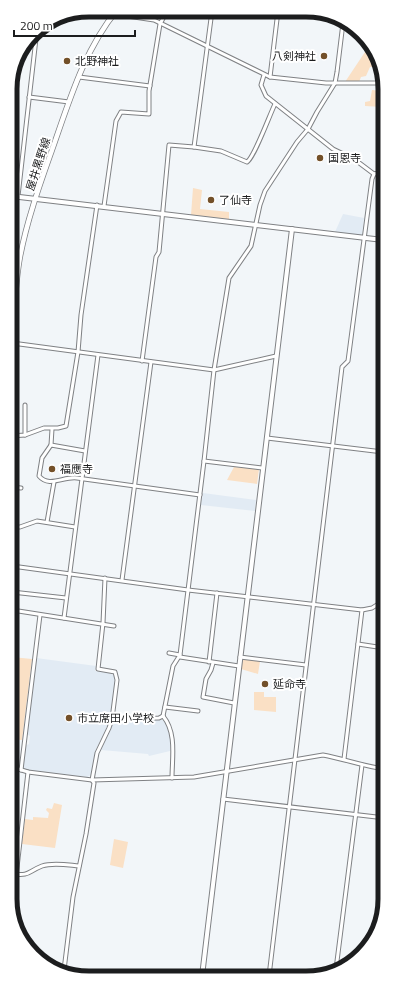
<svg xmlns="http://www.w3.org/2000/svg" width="395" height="988" viewBox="0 0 395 988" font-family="'Titillium Web','Noto Sans JP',sans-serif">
  <rect width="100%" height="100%" fill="#f2f6f9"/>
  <g fill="#e2ebf4">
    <path d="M343,214l21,4 -2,18 -27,-4z"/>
    <path d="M203,493l53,7 -1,11 -54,-6z"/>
    <path d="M36,658l60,8 -1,5 14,2 6,3 -2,29 -6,23 -12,23 -4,24 -4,2 -60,-7 -4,-2 2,-22 4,-2 1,-8 -3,-2z"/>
    <path d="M162,720l3,1 6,15 -1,15 -21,5 -1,-2 -47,-4 10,-21 1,-6 3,-2z"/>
  </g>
  <g fill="#fae0c5">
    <path d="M369,46l12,21h-11l-4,9 -5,1 -2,5h-14z"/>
    <path d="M372,90l10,1v16l-17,-1v-4l5,-1z"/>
    <path d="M193,188l9,2 -2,19 29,3v7l-38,-4z"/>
    <path d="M234,467l25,2 -2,15 -30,-4z"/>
    <path d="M12,657l20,2 -10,81 -10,-1z"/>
    <path d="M245,659l15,2 -2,13 -17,-5 1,-8z"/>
    <path d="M254,692h10v5h12v15l-22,-2z"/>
    <path d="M54,803l8,2 -7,43 -33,-4 3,-25 8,1v-3l15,1 1,-5 -3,-3 1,-2 5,1z"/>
    <path d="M114,839l14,3 -5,26 -13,-3z"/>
  </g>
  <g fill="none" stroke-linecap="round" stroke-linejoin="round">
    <g stroke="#7f8184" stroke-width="5">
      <g id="minor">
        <path d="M114,14l40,6 116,57 56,6h56"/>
        <path d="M264,75l-3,10 5,11 67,53 21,10 20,15"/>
        <path d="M79,77l71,9"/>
        <path d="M270,77l8,-66"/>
        <path d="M29,97l40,5"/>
        <path d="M194,147l18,-136"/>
        <path d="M374,174l9,-2"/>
        <path d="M18,196l19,-166"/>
        <path d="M104,206l12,-85 5,-9 28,2v-23l11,-67 7,-13"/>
        <path d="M12,343l202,27 62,-14"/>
        <path d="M142,361l14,-104 3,-5 10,-107 25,2 27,4 26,11c7,-4 23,-48 28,-58"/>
        <path d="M25,435v-30"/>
        <path d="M11,436l14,-1 19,-7h14l8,-2 12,-74 3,-37 16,-110"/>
        <path d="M267,438l116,14"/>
        <path d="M51,445l1,-16"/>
        <path d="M85,451l-34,-6 -9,13 -3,18c10,12 25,0 38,2 41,6 82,11 123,17"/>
        <path d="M204,461l58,7"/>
        <path d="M11,487l10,1"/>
        <path d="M384,511v3"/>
        <path d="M47,522l7,-40"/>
        <path d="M11,527h9l17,-6 38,6"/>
        <path d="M12,566l176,24 174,20 10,-2 8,-5h4"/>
        <path d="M122,580l29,-218"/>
        <path d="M12,592l54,6"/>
        <path d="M380,603l4,-28"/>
        <path d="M12,610l102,16"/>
        <path d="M64,618l34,-263"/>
        <path d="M358,644l26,4"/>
        <path d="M169,653l11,2"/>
        <path d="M180,657l59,9"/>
        <path d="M240,657l66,8"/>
        <path d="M209,662l8,-69"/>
        <path d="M213,663l-2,7 -5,9 -3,18 31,6"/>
        <path d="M165,707l33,4"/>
        <path d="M163,716l10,-50 7,-11 24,-194 10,-91 15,-92 22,-32 9,-41 5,-14 32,-49 11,-13 9,-17 18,-29 2,-11 6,-49"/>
        <path d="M163,716c14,17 9,42 9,62"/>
        <path d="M112,719l47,-1 4,-2"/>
        <path d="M344,759l18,-149"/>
        <path d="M12,767l16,5 64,8 102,-3 129,-22c21,4 40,11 61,14"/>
        <path d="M21,770l19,-155"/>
        <path d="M223,799l162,19"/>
        <path d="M13,874c17,2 14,-2 29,-8 11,-4 26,-1 37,0"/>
        <path d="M13,902l15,-130"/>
        <path d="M336,969l26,-204"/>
        <path d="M64,970l9,-73 13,-63 8,-51 -2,-3 5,-27 12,-25 3,-9 5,-39 -2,-8 -17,-3 5,-46 2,-45"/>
        <path d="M269,976l73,-609 6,-6 24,-182 2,-5"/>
      </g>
    </g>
    <g stroke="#7f8184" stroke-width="6">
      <g id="tertiary">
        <path d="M11,196l372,44"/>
        <path d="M62,970l51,6"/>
        <path d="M202,976l90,-747"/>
      </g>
    </g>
    <g stroke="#7f8184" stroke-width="6">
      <g id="secondary">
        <path d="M89,10l25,4"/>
        <path d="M11,359c3,-34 3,-69 9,-102 7,-37 20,-73 32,-107 17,-48 32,-100 65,-140"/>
      </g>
    </g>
    <use href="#minor" stroke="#fff" stroke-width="3"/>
    <use href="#tertiary" stroke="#fff" stroke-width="4"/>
    <use href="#secondary" stroke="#fff" stroke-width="4.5"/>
  </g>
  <g fill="#735029" stroke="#fff" stroke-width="1.5">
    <circle cx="324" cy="56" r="4"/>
    <circle cx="67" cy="61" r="4"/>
    <circle cx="320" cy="158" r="4"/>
    <circle cx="211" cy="200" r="4"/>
    <circle cx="52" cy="469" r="4"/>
    <circle cx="265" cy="684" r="4"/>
    <circle cx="69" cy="718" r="4"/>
  </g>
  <g text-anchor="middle" stroke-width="4" stroke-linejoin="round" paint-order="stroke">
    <g font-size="11" fill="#1c1d1e" stroke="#fff" text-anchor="start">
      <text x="316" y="60" text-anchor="end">八剣神社</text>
      <text x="75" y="65">北野神社</text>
      <text x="328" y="162">国恩寺</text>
      <text x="219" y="204">了仙寺</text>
      <text x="60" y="473">福應寺</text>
      <text x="273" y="688">延命寺</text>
      <text x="77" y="722">市立席田小学校</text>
    </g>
    <g font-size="11" fill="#1c1d1e" stroke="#fff">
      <text transform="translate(38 164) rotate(-72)" y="4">屋井黒野線</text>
    </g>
  </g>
  <path d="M0 0H395V988H0ZM89 17H306A72 72 0 0 1 378 89V899A72 72 0 0 1 306 971H89A72 72 0 0 1 17 899V89A72 72 0 0 1 89 17Z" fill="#fff" fill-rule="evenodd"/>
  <path fill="none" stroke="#1c1d1e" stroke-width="5" d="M89 17H306A72 72 0 0 1 378 89V899A72 72 0 0 1 306 971H89A72 72 0 0 1 17 899V89A72 72 0 0 1 89 17Z"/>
  <path d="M14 30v6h121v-6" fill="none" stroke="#1c1d1e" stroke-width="2"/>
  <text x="20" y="30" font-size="12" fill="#1c1d1e" stroke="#ffffff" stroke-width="3" paint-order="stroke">200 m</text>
</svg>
